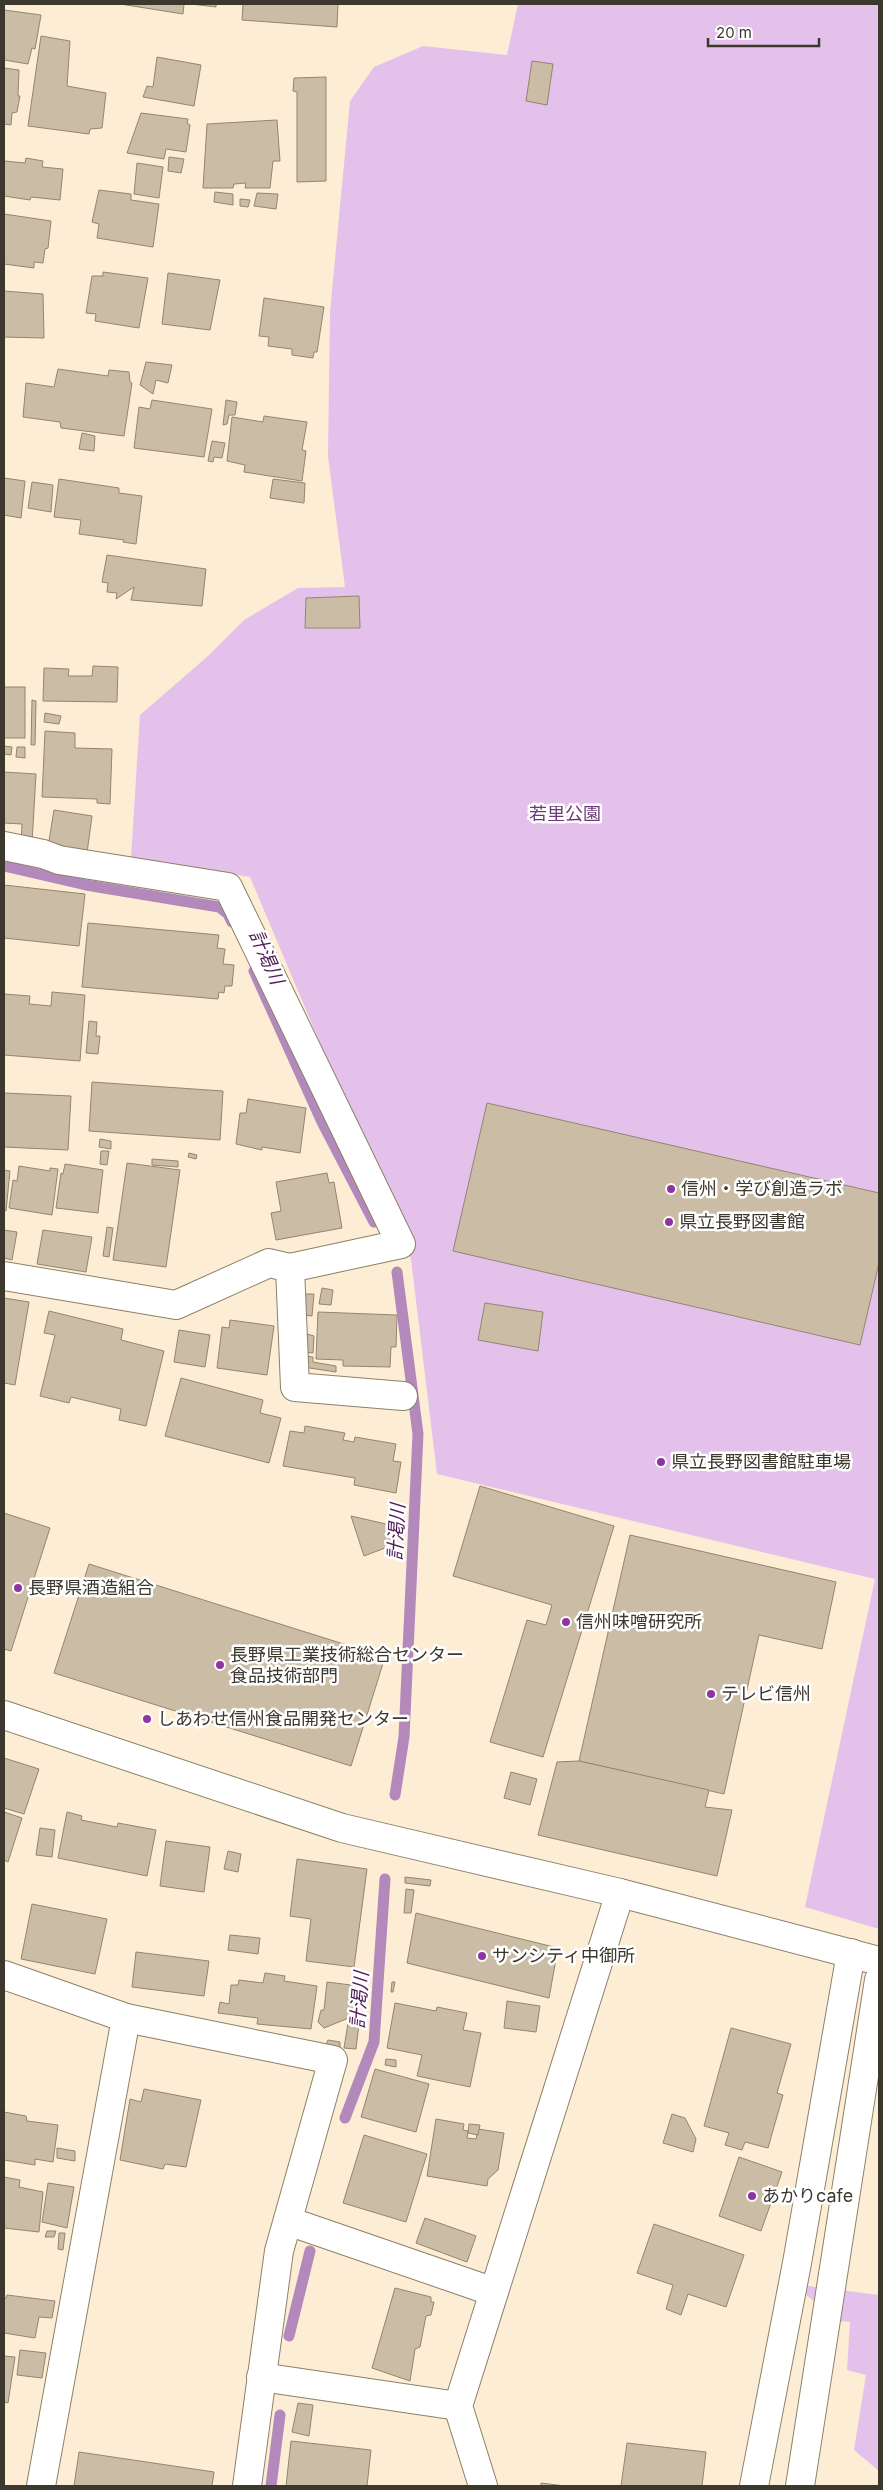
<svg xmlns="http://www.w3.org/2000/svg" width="883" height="2490" viewBox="0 0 883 2490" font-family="Inter,'Noto Sans JP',sans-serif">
  <rect width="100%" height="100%" fill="#fcedd4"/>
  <g fill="#e4c1eb">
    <path d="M518,4h361v1925l-74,-22 70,-328 -438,-105 -26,-215 -161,-382 -119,-20 9,-142 68,-59 36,-36 54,-32 47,-1 -17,-131 2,-144 20,-211 24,-34 49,-21 84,9z"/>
    <path d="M793,2284l86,11v176l-25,-21 12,-75 -19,-5 3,-48 -12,-1z"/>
  </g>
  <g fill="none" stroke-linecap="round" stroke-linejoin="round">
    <g stroke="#b389bc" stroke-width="11">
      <path d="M4,866l82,19 133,22 9,7 4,8"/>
      <path d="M254,971l68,151 52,100"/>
      <path d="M395,1795l9,-58 14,-303 -21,-162"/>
      <path d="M345,2118l29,-76 11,-163"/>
      <path d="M289,2336l21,-85"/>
      <path d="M271,2486l9,-71"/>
    </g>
  </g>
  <g fill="#cbbda5" stroke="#93856f">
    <path d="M120,4h64l-1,10z"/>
    <path d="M191,4h25v3z"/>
    <path d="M243,4h95l-1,23 -95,-7z"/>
    <path d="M4,10l37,5 -6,34 -3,-1 -4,16 -24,-4z"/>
    <path d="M41,36l29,5 -3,45 39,7 -4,35 -12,1 -1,5 -61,-8z"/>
    <path d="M157,57l44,8 -7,41 -51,-9 4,-11 6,1z"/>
    <path d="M532,61l21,3 -6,41 -21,-4z"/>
    <path d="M4,68l15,2 -1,26h2l-3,16 -5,1 -1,12 -7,-1z"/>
    <path d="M326,77v104l-29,1v-90l-4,-1 1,-13z"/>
    <path d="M141,113l47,6 -1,4 3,2 -4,27 -20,-3 -2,10 -37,-6z"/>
    <path d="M277,120l3,41h-7l-3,27h-25l1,-5 -12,1 -1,4h-30l4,-64z"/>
    <path d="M169,157l15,2 -3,14 -13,-2z"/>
    <path d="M26,158l17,3 -1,6 21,2 -3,31 -29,-3 -1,3 -26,-4v-35l21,2z"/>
    <path d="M137,163l26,4 -4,31 -25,-4z"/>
    <path d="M99,190l32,4v6l28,4 -6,43 -56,-9 2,-14 -7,-2z"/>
    <path d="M215,192l18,2v11l-19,-3z"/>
    <path d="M257,193l21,1 -2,15 -22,-3z"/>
    <path d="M240,199l10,1 -2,7 -8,-1z"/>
    <path d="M4,214l47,7 -3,27 -3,1 -2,14 -9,-1v6l-30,-4z"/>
    <path d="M103,272l45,6 -9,50 -44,-7 1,-7 -10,-1 6,-37h11z"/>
    <path d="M168,273l52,7 -10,50 -48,-6z"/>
    <path d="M4,291l39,3 1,44 -40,-1z"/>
    <path d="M264,298l60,9 -7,45h-3l-1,6 -21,-3v-6l-24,-3 1,-9 -10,-1z"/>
    <path d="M146,362l26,3 -4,18 -12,-3 -3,14 -13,-9z"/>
    <path d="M58,369l50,7 1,-6 20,2 1,10 2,1 -8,53 -63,-8 -1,-6 -37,-5 3,-34 28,4z"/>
    <path d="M152,400l60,9 -8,48 -70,-9 5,-41 11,2z"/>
    <path d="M226,400l11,2 -2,13h-6l-2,9 -4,1z"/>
    <path d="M264,416l43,6 -5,28 4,1 -4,30 -58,-9 1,-7 -18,-4 5,-44 31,5z"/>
    <path d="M82,433l13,3 -1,15 -15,-2z"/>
    <path d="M212,441l13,2 -3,15 -8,-1 -1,5 -5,-1z"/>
    <path d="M4,478l21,3 -4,37 -17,-3z"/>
    <path d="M59,479l60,9v5l23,3 -6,48 -13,-2 1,-2 -45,-6 2,-14 -27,-3z"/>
    <path d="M273,479l32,4 -1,20 -34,-5z"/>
    <path d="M32,482l21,3 -2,27 -23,-4z"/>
    <path d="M107,555l99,14 -4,37 -71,-6 3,-13 -18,12 1,-6 -10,-1 1,-9 -6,-1z"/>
    <path d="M359,596l1,32h-55l1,-30z"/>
    <path d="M93,666l25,1 -1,35 -74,-1 1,-33 25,1 -1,7h24z"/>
    <rect x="4" y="687" width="21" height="51"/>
    <path d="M32,700l4,1 -1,44h-4z"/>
    <path d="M45,713l16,3 -2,8 -15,-2z"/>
    <path d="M45,731l30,2v15l37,1 -2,55 -13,-1v-4l-55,-2z"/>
    <path d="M4,746l8,1 -1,8 -7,-1z"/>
    <path d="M17,747h8v11l-9,-1z"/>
    <path d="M4,772l32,2 -4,69 -11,-1 1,-18 -18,-1z"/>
    <path d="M54,810l38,6 -5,37 -39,-6z"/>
    <path d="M4,885l81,9 -6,52 -75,-8z"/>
    <path d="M88,923l131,12 -2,13 8,1 -2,15 11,1 -2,21h-7l-1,7 -5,-1 -1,7 -136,-12z"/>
    <path d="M52,992l33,3 -5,66 -76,-6v-61l26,2 -1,8 22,2z"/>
    <path d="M89,1021l8,1 -1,14h4l-2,18 -12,-1z"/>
    <path d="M92,1082l131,9 -3,49 -131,-9z"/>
    <path d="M4,1093l67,3 -3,54 -64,-3z"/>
    <path d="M248,1099l58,9 -6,45 -38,-6v3l-26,-6 4,-31h6z"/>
    <path d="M487,1103l392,90v70l-19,82 -407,-94z"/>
    <path d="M100,1139l11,2v8l-12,-2z"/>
    <path d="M101,1151h8l-2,14 -7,-1z"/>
    <path d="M189,1153l8,2 -1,4 -8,-2z"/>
    <path d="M152,1159l26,2v6l-26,-2z"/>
    <path d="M127,1163l53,7 -14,97 -53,-7z"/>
    <path d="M65,1164l38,6 -5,43 -42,-5 5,-35 2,1z"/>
    <path d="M19,1166l31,5v-3l8,1 -6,46 -43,-7 4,-28 4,1z"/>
    <path d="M4,1170l6,1 -4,40 -2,-1z"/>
    <path d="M327,1173l2,10 5,-1 8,46 -66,12 -5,-27 10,-2 -5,-29z"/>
    <path d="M107,1227l6,1 -4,29 -6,-1z"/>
    <path d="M4,1230l13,2 -5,28 -8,-2z"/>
    <path d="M43,1230l49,7 -6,35 -49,-8z"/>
    <path d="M322,1288l11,2 -2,15 -12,-1z"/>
    <path d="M306,1294h8l-2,22 -8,-1z"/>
    <path d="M4,1298l25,4 -14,83 -11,-2z"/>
    <path d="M485,1303l58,9 -5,39 -60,-11z"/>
    <path d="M49,1311l74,18 -2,11 43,11 -18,75 -27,-6 2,-11 -50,-12 -2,6 -29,-7 15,-61 -11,-2z"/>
    <path d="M318,1312l79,3 -1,32h-5l-1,20 -47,-1v-6l-27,-1z"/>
    <path d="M230,1320l44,6 -7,49 -50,-7 5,-41 7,1z"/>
    <path d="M179,1330l31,5 -5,32 -31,-5z"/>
    <path d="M307,1334l7,2 -1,17 -8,-1z"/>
    <path d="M305,1356l8,1v5l23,4v6l-33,-5z"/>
    <path d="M181,1378l82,22 -3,13 21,5 -12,45 -104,-27z"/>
    <path d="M305,1426l40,7 -2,7 11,2 1,-5 41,7 -3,17 8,1 -5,31 -42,-8 1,-7 -72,-12 7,-35 14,2z"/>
    <path d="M480,1486l134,40 -71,231 -53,-15 37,-122 19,5 6,-20 -99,-29z"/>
    <path d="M4,1513l46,15 -39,123 -7,-2z"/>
    <path d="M351,1516l35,8 7,21 -29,11z"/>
    <path d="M630,1535l206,47 -14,67 -63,-14 -35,159 -145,-33z"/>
    <path d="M89,1564l296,93 -34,109 -297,-93z"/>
    <path d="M4,1758l35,11 -15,45 -20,-6z"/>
    <path d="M579,1761l130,29 -4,17 27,3 -15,66 -179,-41 19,-73z"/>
    <path d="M511,1772l26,7 -7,26 -26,-7z"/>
    <path d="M4,1812l18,6 -14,44 -4,-2z"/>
    <path d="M67,1812l15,4 -1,4 36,7 1,-4 38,7 -9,46 -89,-18z"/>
    <path d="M40,1828l15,2 -3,27 -16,-2z"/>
    <path d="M166,1841l44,6 -6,45 -44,-6z"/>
    <path d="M228,1851l13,3 -3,18 -14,-3z"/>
    <path d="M297,1859l70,10 -13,98 -48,-6 5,-42 -21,-3z"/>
    <path d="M405,1877l26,3 -1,6 -25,-3z"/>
    <path d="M406,1889l8,1 -3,23h-7z"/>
    <path d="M32,1904l75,15 -12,55 -74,-15z"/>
    <path d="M416,1913l142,35 -9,50 -142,-35z"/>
    <path d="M230,1935l30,3 -2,16 -30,-4z"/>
    <path d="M136,1952l73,9 -5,35 -72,-9z"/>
    <path d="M265,1973l20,3 -1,5 33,5 -6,43 -54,-5 1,-6 -40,-5 2,-11 9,2 2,-19h7l1,-5 24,3z"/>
    <path d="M327,1982l32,4 -3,29 -32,13 -6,-6 3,-12h3z"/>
    <path d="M392,1982h3l-2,10h-2z"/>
    <path d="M507,2001l33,5 -4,26 -32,-4z"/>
    <path d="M395,2003l41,8 1,-4 30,6 -4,17 18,3 -11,54 -53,-11 5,-21 -35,-7z"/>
    <path d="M348,2023l11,1 -3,25 -12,-1z"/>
    <path d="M731,2028l60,16 -14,49 6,2 -15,53 -23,-6 -3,8 -17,-5 4,-12 -25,-7z"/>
    <path d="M328,2040l12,2v5l-14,-2z"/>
    <path d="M386,2059l10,1v7l-11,-2z"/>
    <path d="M375,2069l54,15 -13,48 -55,-15z"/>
    <path d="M144,2089l57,11 -15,67 -21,-3 -2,5 -43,-9 10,-61 11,3z"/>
    <path d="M4,2112l22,4 1,5 31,4 -5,37 -18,-3v6l-31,-5z"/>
    <path d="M672,2114l13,4 11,21 -3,13 -30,-9z"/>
    <path d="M436,2119l28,5 -1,6 5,1 -1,7 9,1 2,-10 26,4 -6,37 -10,9 -1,7 -60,-10z"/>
    <path d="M469,2124l11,1 -2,10 -10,-2z"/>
    <path d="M364,2135l63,19 -21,68 -63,-19z"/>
    <path d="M57,2148l18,3v10l-18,-3z"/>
    <path d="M739,2157l43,15 -21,59 -42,-15z"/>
    <path d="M4,2177l16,3 -1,7 24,5 -4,40 -35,-4z"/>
    <path d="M48,2183l26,4 -7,41 -25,-6z"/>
    <path d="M425,2218l51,18 -9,26 -51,-19z"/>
    <path d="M654,2224l90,31 -18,52 -38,-13 -7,21 -15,-6 7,-24 -36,-12z"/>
    <path d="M47,2231h9l-2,6h-9z"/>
    <path d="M59,2233h6l-2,17 -5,-1z"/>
    <path d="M395,2288l36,9v5h3l-3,13 -5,1 -6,31 -5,2 -5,32 -38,-13z"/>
    <path d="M7,2295l48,6 -3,17 -13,-1 -4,21 -31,-5v-35h2z"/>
    <path d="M20,2350l26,3 -4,25 -25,-3z"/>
    <path d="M4,2356l11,1 -7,46 -4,-1z"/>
    <path d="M298,2403l15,2 -4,31 -17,-4z"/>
    <path d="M291,2441l80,9 -4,36h-81z"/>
    <path d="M627,2443l79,9 -4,34h-81z"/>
    <path d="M79,2452l135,20 -2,14h-138z"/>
    <path d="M541,2483l24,3h-24z"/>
  </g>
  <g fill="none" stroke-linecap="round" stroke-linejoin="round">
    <g stroke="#8d8069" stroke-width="30">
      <g id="street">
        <path d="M4,846l39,8 16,6 169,27 173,357 -111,24"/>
        <path d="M4,1276l172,29 93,-42 21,5 5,119 108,9"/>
        <path d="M4,1975l122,43 -85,468"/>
        <path d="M126,2018l207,42 -54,191 -32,235"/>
        <path d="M288,2221l206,71"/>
        <path d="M261,2377l197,29"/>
        <path d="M483,2486l-25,-80 162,-513"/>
      </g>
    </g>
    <g stroke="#8d8069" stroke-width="30">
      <g id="secondary">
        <path d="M4,1715l338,113 278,65 259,68"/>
        <path d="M754,2486l43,-223 54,-310"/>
        <path d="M800,2486l79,-506"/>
      </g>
    </g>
    <use href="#street" stroke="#fff" stroke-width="28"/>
    <use href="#secondary" stroke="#fff" stroke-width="28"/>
  </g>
  <g fill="#8e35a1" stroke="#fff" stroke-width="2">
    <circle cx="671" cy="1189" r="5"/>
    <circle cx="669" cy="1222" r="5"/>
    <circle cx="661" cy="1462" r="5"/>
    <circle cx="18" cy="1588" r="5"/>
    <circle cx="566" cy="1622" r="5"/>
    <circle cx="220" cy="1665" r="5"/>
    <circle cx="711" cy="1694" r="5"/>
    <circle cx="147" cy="1719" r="5"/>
    <circle cx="482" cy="1956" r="5"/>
    <circle cx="752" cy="2196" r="5"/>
  </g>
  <g text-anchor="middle" stroke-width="5" stroke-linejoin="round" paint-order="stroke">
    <g font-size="18" fill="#6c3878" stroke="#fff">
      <text x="565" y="820">若里公園</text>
    </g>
    <g font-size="18" fill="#3d382e" stroke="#fff" text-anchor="start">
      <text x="681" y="1195">信州・学び創造ラボ</text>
      <text x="679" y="1228">県立長野図書館</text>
      <text x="671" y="1468">県立長野図書館駐車場</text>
      <text x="28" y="1594">長野県酒造組合</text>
      <text x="576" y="1628">信州味噌研究所</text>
      <text x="230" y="1661">長野県工業技術総合センター<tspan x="230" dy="21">食品技術部門</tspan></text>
      <text x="721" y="1700">テレビ信州</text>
      <text x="157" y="1725">しあわせ信州食品開発センター</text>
      <text x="492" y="1962">サンシティ中御所</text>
      <text x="762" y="2202">あかりcafe</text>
    </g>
    <g font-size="19" font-style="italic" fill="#501c5a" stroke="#fff">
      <text transform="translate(267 957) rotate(66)" y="7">計渇川</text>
      <text transform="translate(396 1532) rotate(-87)" y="7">計渇川</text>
      <text transform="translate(359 2000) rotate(-86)" y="7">計渇川</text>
    </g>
  </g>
  <rect width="883" height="2490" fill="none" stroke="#3d382e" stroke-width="10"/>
  <path d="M708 38v8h111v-8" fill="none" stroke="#3d382e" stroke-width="2.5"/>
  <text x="716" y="38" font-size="15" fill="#3d382e" stroke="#ffffff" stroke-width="4" paint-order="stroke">20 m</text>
</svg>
